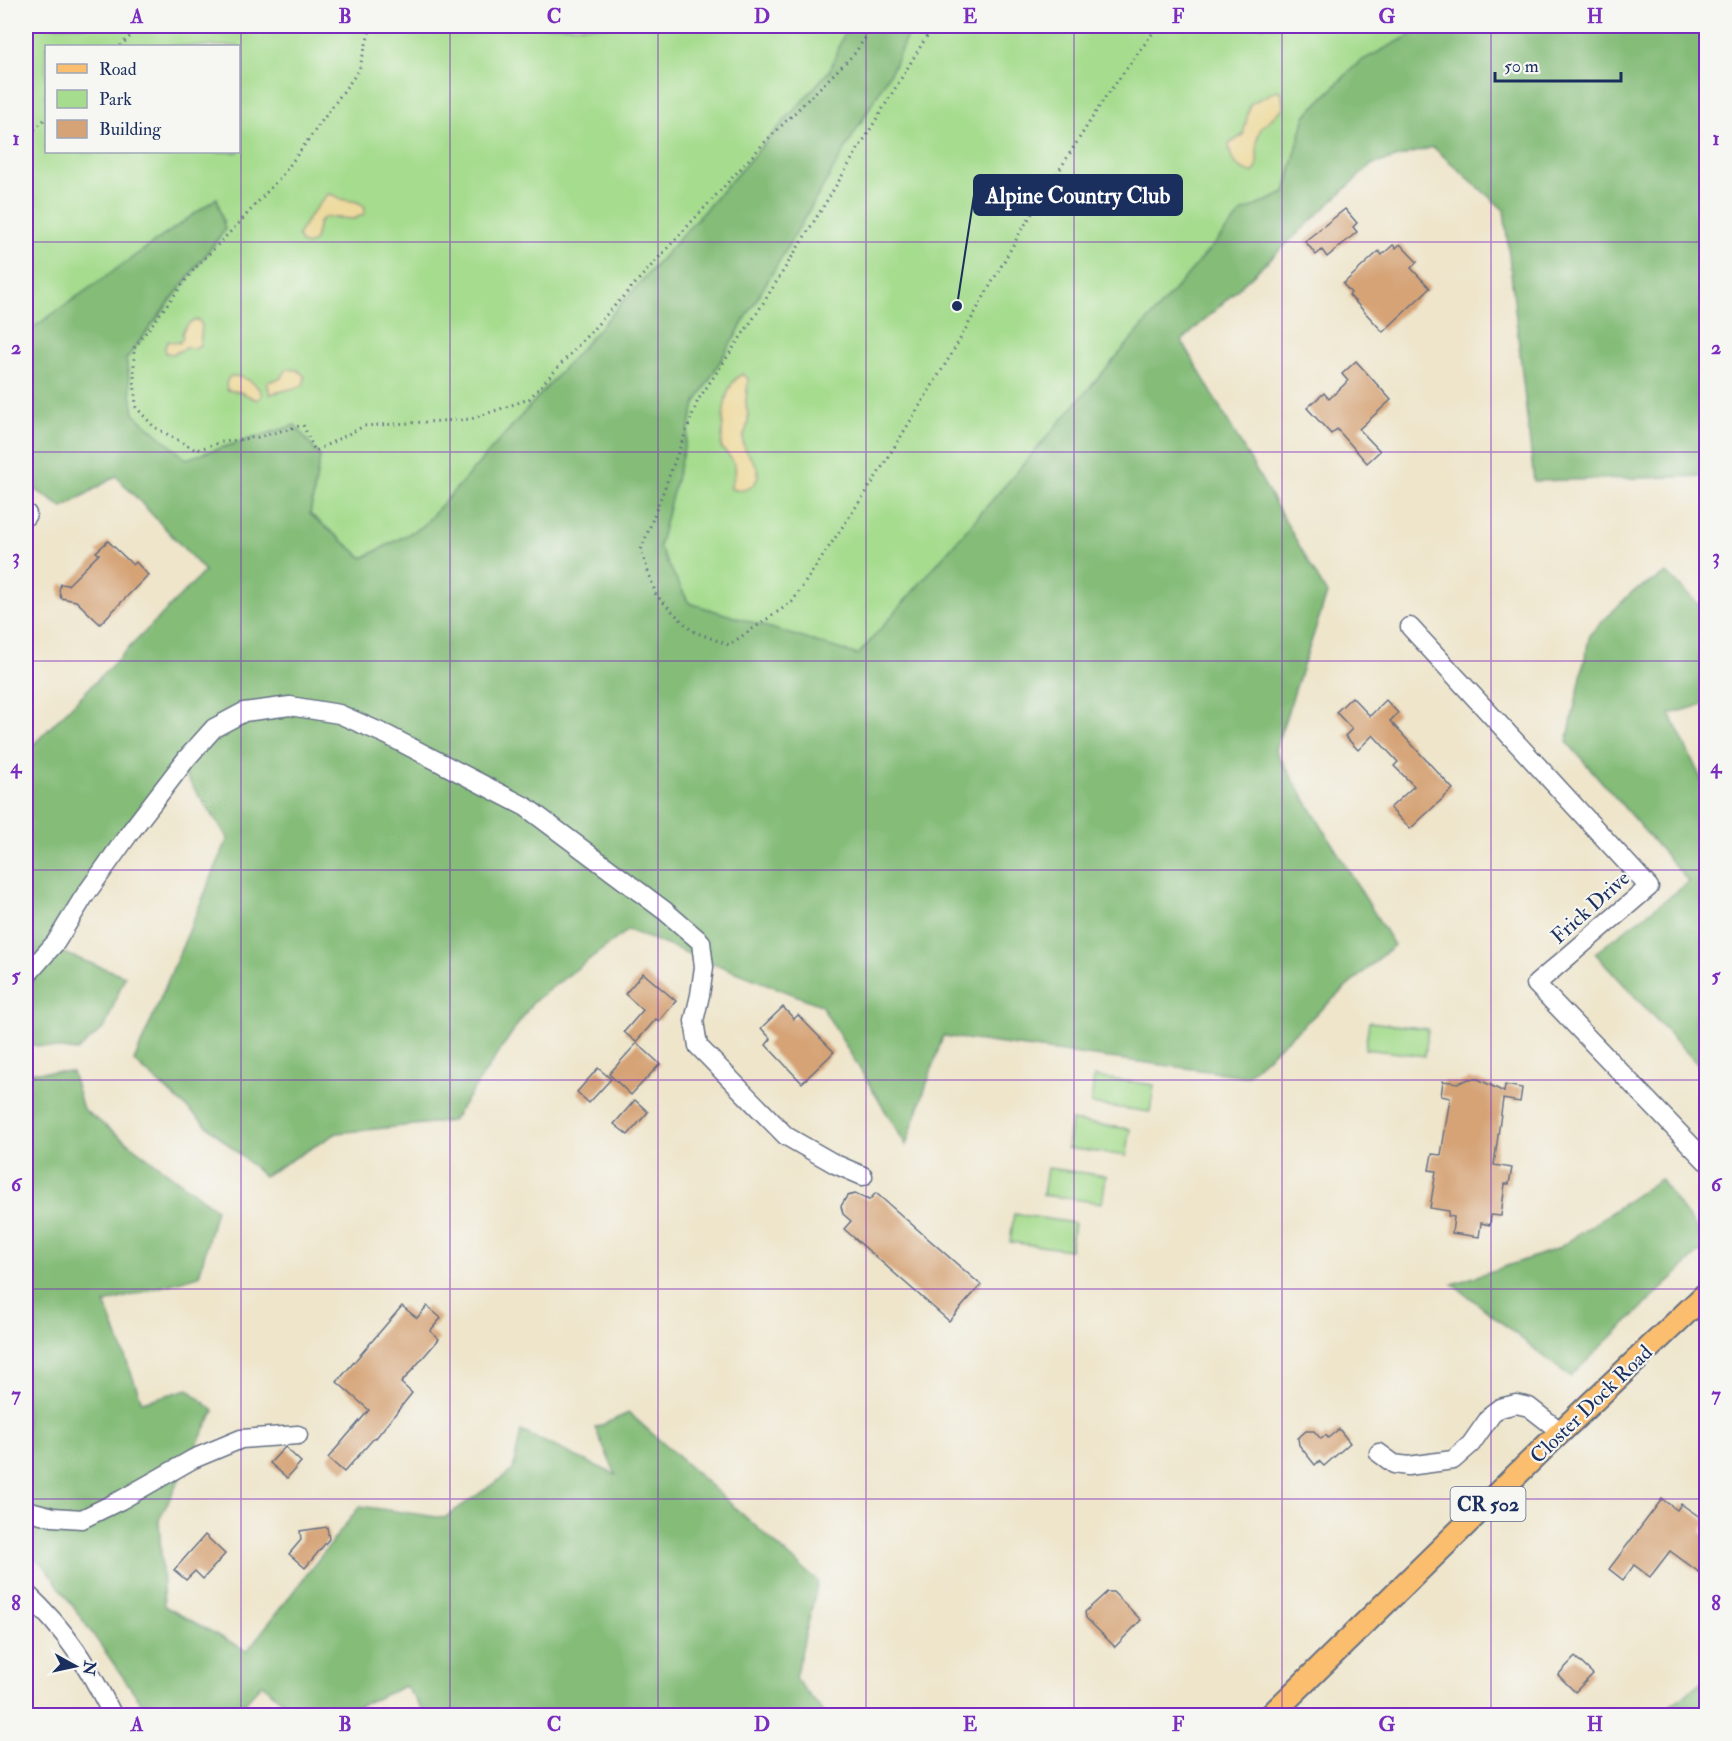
<svg xmlns="http://www.w3.org/2000/svg" width="1732" height="1741" viewBox="0 0 1732 1741" font-family="'IM FELL Double Pica',serif">
  <rect width="100%" height="100%" fill="#f6f6f2"/>
  <filter id="ink" filterUnits="userSpaceOnUse"><feTurbulence type="fractalNoise" baseFrequency=".0167" numOctaves="2"/><feDisplacementMap in="SourceGraphic" scale="12" xChannelSelector="R" yChannelSelector="G"/><feConvolveMatrix kernelMatrix="1 2 1 2 8 2 1 2 1" color-interpolation-filters="sRGB"/></filter>
  <filter id="wash" filterUnits="userSpaceOnUse"><feTurbulence type="fractalNoise" baseFrequency=".008" numOctaves="4" result="noise"/><feDisplacementMap in="SourceGraphic" scale="24" xChannelSelector="R" yChannelSelector="G"/><feGaussianBlur stdDeviation="1.35" result="paint"/><feColorMatrix in="noise" values="0 0 0 0 0 0 0 0 0 0 0 0 0 0 0 0 0 1.4 0 .05"/><feComposite in="paint" operator="in"/></filter>
  <g filter="url(#wash)">
    <rect width="100%" height="100%" fill="#eee5cb"/>
    <g fill="#a5dc8d" stroke="#608676" stroke-width="1.5" fill-rule="evenodd">
      <path d="M26,26h821l-17,44 -408,457 -59,31 -53,-44 10,-57 -25,-32 -109,34 -52,-44 -8,-56 99,-129 -8,-32 -191,135zM46,46h192v106h-192z"/>
      <path d="M911,26h517l-69,36 -54,54 -20,77 -43,19 -384,443 -169,-52 -30,-56 36,-143 199,-338z"/>
      <path d="M1369,1022l59,7 -3,27 -60,-7z"/>
      <path d="M1094,1077l60,8 -4,27 -59,-8z"/>
      <path d="M1071,1121l59,8 -3,27 -60,-8z"/>
      <path d="M1047,1168l59,8 -4,27 -59,-8z"/>
      <path d="M1014,1214l60,9 -4,27 -60,-8z"/>
    </g>
    <g fill="#84bc78" stroke="#50766b" stroke-width="1.5">
      <path d="M847,26h64l-17,40 -199,338 -36,143 30,56 169,52 384,-443 43,-19 20,-77 54,-54 69,-36h278v450l-172,5 -30,-271 -71,-63 -62,18 -189,176 145,253 -52,156 119,195 -148,131 -303,-40 -37,109 -85,-140 -193,-75 -95,72 -81,119 -115,12 -73,43 -130,-115 94,-223 -50,-73 -131,182 78,29 -20,51 -28,24 -51,-7v-292l179,-181 -89,-95 -53,32 -37,-25v-150l191,-135 8,31 -99,130 8,55 52,45 109,-34 25,32 -10,57 53,44 59,-31 408,-457z"/>
      <path d="M1667,573l39,39v92l-36,10 36,75v273l-6,5 -105,-114 94,-71 -122,-140 23,-108 41,-41z"/>
      <path d="M26,1072h46l11,37 133,100 -17,67 -94,27 37,99 46,-13 26,22 -55,109 5,86 83,45 113,-145 84,12 69,-48 8,-39 95,44 -21,-47 34,-15 189,169 -23,96 31,37h-399l-22,-29 -67,29h-40l-36,-31 -28,31h-84l-107,-151 -17,-9z"/>
      <path d="M1660,1179l46,63v4l-136,131 -117,-93 104,-35z"/>
      <path d="M1706,1678v37l-46,-1z"/>
    </g>
    <g fill="#eeda9e" stroke="#84847e" stroke-width="1.5">
      <path d="M1277,90l5,3 1,15 -22,20 -4,11v29l-5,5c-14,-3 -23,-14 -23,-29l14,-9 7,-31z"/>
      <path d="M328,194c7,0 8,3 13,5 10,3 17,1 24,8l-1,7 -10,5 -29,-2 -6,5 -4,18 -7,5 -7,-2 -3,-8 13,-21z"/>
      <path d="M198,320l4,5 -2,20 -7,4 -5,-2 -15,7 -7,-1 -1,-6 3,-6 11,2 4,-5 -1,-5c4,-7 7,-12 16,-13z"/>
      <path d="M287,369l11,1 7,7 -2,9 -33,8 -3,-12 14,-4z"/>
      <path d="M742,374l6,5c0,8 -2,15 -2,23 0,7 3,12 2,19 0,6 -4,12 -5,18 -2,17 27,28 10,46 -7,6 -13,6 -22,4 -1,-8 3,-9 4,-15 3,-13 -8,-18 -14,-27 3,-22 -1,-61 21,-73z"/>
      <path d="M230,376c13,-1 28,7 32,19l-5,5 -17,-8 -13,-2 -1,-7z"/>
    </g>
    <g id="blocks">
      <g fill="#d5a376">
        <path d="M1345,209l12,14 -4,4 4,5 -30,25 -5,-7 -6,5 -11,-14z"/>
        <path d="M1400,244l17,18 -6,6 19,20 -47,44 -34,-37 2,-2 -8,-9 36,-33 3,4 11,-10 3,3z"/>
        <path d="M1356,361l35,39 -32,29 21,22 -13,12 -30,-34 -6,5 -24,-26 17,-15 5,6 19,-18 -6,-7z"/>
        <path d="M108,541l25,24 3,-3 12,13 -48,49 -24,-23 -15,-3 -2,-8 2,-6 7,1 31,-31 -3,-2z"/>
        <path d="M1352,697l18,19 16,-16 12,13 -8,8 63,68 -43,40 -20,-21 24,-22 -20,-20 4,-4 -25,-27 -15,15 -13,-14 7,-7 -16,-17z"/>
        <path d="M643,973l33,28 -17,20 -3,-2 -20,23 -12,-10 19,-22 -18,-16z"/>
        <path d="M783,1007l11,12 4,-4 36,37 -32,31 -36,-38 5,-6 -10,-11z"/>
        <path d="M637,1043l23,21 -29,31 -22,-21z"/>
        <path d="M598,1068l13,11 -22,24 -12,-11z"/>
        <path d="M1469,1079h9l26,13 1,-7 17,3 -2,14 -17,-3 -9,66 18,3 -3,16h-4l-4,32 -10,-1 -1,10 -9,-2 -2,14 -27,-4 2,-16 -6,-1 1,-5 -19,-3 6,-37 -7,-1 3,-16 9,1 9,-57 -9,-2 2,-15 16,2z"/>
        <path d="M635,1100l13,12 -20,23 -14,-11z"/>
        <path d="M876,1193l105,92 -32,36 -105,-92 7,-8 -8,-7 -2,-8 6,-10 8,-2 14,6z"/>
        <path d="M402,1306l15,12 10,-12 14,12 -11,13 9,8 -38,44 11,10 -36,45 -1,-1 -31,35 -16,-14 41,-48 -32,-28z"/>
        <path d="M1339,1429l11,14 -26,23 -5,-5 -4,4 -16,-20 -1,-7 8,-7h8l7,8 5,-4 2,3z"/>
        <path d="M285,1447l16,15 -14,16 -17,-15z"/>
        <path d="M1662,1499l15,11 4,-6 26,18 -6,10 6,4v42l-37,-27 -20,26 -16,-12 -11,15 -14,-11z"/>
        <path d="M327,1527l2,12 -24,29 -16,-14 12,-14 -1,-9z"/>
        <path d="M205,1535l20,19 -22,25 -8,-8 -9,9 -12,-10z"/>
        <path d="M1107,1592h6l28,28 -26,27 -29,-29 -1,-6z"/>
        <path d="M1575,1657l18,17 -18,18 -17,-17z"/>
      </g>
    </g>
  </g>
  <g filter="url(#ink)">
    <use href="#blocks" fill-opacity="0" stroke="#656f84" stroke-width="1.5"/>
    <g fill="none" stroke-linecap="round" stroke-linejoin="round">
      <g stroke="#656f84" stroke-width="21">
        <g id="minor">
          <path d="M26,516l1,-2"/>
          <path d="M1410,627l239,260 -113,97 170,177"/>
          <path d="M26,976l30,-34 27,-44 48,-67 56,-73 27,-30 30,-16 46,-6 49,8 48,21 139,72 139,104 36,31 3,25 -4,28 -6,26 4,25 88,90 49,28 28,12"/>
          <path d="M1379,1453l15,11 14,2 45,-6 18,-16 21,-30 8,-6 16,-4 13,3 32,25"/>
          <path d="M26,1510l27,7 29,2 39,-19 72,-41 48,-20 57,-4"/>
          <path d="M26,1593c41,38 62,73 87,123"/>
        </g>
      </g>
      <g stroke="#656f84" stroke-width="26">
        <path id="major" d="M1270,1716l277,-271 159,-151"/>
      </g>
      <g stroke="#656f84" stroke-width="3" stroke-dasharray="1.5 4.5" stroke-linecap="butt">
        <path d="M371,26l-12,44 -75,103 -45,50 -44,45 -61,80v27l2,32 18,20 42,23 26,-8 36,-5 45,-12 12,26 49,-25 107,-7 58,-20 235,-256 91,-90 18,-27"/>
        <path d="M933,26l-110,181 -66,106 -59,87 -57,150 15,45 36,36 37,14 63,-43 82,-122 77,-125 70,-124 83,-132 54,-73"/>
        <path d="M120,46l21,-20"/>
        <path d="M26,138l20,-20"/>
      </g>
      <use href="#minor" stroke="#fff" stroke-width="18"/>
      <use href="#major" stroke="#fabe6e" stroke-width="22"/>
    </g>
  </g>
  <path fill="none" stroke="#7b2cbf" stroke-width="1.5" stroke-opacity="0.55" d="M241,26v1690M450,26v1690M658,26v1690M866,26v1690M1074,26v1690M1282,26v1690M1491,26v1690M26,242h1680M26,452h1680M26,661h1680M26,870h1680M26,1080h1680M26,1289h1680M26,1499h1680"/>
  <g text-anchor="middle" stroke-width="4.5" stroke-linejoin="round" paint-order="stroke">
    <rect fill="#f6f6f2" stroke="#5d6b8a" stroke-width="1.5" x="1450.5" y="1487" width="75" height="34" rx="4.5"/>
    <g font-size="20" font-weight="bold" fill="#1b2f5e">
      <text x="1488" y="1511">CR 502</text>
    </g>
    <g font-size="21" fill="#1b2f5e" stroke="#f6f6f2">
      <text transform="translate(1590 907) rotate(-42)" y="7">Frick Drive</text>
      <text transform="translate(1591 1404) rotate(-44)" y="7">Closter Dock Road</text>
    </g>
  </g>
  <path fill="none" stroke="#1b2f5e" stroke-width="2" d="M957 306L974 195"/>
  <circle fill="#1b2f5e" stroke="#f6f6f2" stroke-width="2" cx="957" cy="306" r="6"/>
  <rect fill="#1b2f5e" stroke="#1b2f5e" stroke-width="2" x="974" y="175" width="208" height="40" rx="6"/>
  <g font-size="22" text-anchor="middle" font-weight="bold" fill="#fff">
    <text x="1078" y="203">Alpine Country Club</text>
  </g>
  <rect width="1732" height="1741" fill="none" stroke="#f6f6f2" stroke-width="66"/>
  <rect x="45" y="45" width="195" height="108" fill="#f6f6f2" stroke="#9ea6b7" stroke-width="1.5"/>
  <rect x="57" y="64" width="30" height="9" fill="#fabe6e" stroke="#9ea6b7" stroke-width="1.5"/>
  <text x="99" y="75" font-size="18" fill="#1b2f5e">Road</text>
  <rect x="57" y="90" width="30" height="18" fill="#a5dc8d" stroke="#9ea6b7" stroke-width="1.5"/>
  <text x="99" y="105" font-size="18" fill="#1b2f5e">Park</text>
  <rect x="57" y="120" width="30" height="18" fill="#d5a376" stroke="#9ea6b7" stroke-width="1.5"/>
  <text x="99" y="135" font-size="18" fill="#1b2f5e">Building</text>
  <g transform="translate(75 1666) rotate(98)" stroke="#f6f6f2" stroke-width="4.5" paint-order="stroke">
  <path d="M0-4.5L10 22L0 15L-10 22Z" fill="#1b2f5e"/>
  <text y="-9" font-size="16" font-weight="bold" text-anchor="middle" fill="#1b2f5e">N</text>
  </g>
  <path d="M1495 72v9h126v-9" fill="none" stroke="#1b2f5e" stroke-width="3"/>
  <text x="1504" y="72" font-size="18" fill="#1b2f5e" stroke="#f6f6f2" stroke-width="4.5" paint-order="stroke">50 m</text>
  <rect x="33" y="33" width="1666" height="1675" fill="none" stroke="#7b2cbf" stroke-width="2"/>
  <g font-size="20" text-anchor="middle" font-weight="bold" fill="#7b2cbf">
    <text x="137" y="23">A</text>
    <text x="345" y="23">B</text>
    <text x="554" y="23">C</text>
    <text x="762" y="23">D</text>
    <text x="970" y="23">E</text>
    <text x="1178" y="23">F</text>
    <text x="1387" y="23">G</text>
    <text x="1595" y="23">H</text>
    <text x="16" y="145">1</text>
    <text x="1716" y="145">1</text>
    <text x="16" y="354">2</text>
    <text x="1716" y="354">2</text>
    <text x="16" y="563">3</text>
    <text x="1716" y="563">3</text>
    <text x="16" y="773">4</text>
    <text x="1716" y="773">4</text>
    <text x="16" y="982">5</text>
    <text x="1716" y="982">5</text>
    <text x="16" y="1191">6</text>
    <text x="1716" y="1191">6</text>
    <text x="16" y="1401">7</text>
    <text x="1716" y="1401">7</text>
    <text x="16" y="1610">8</text>
    <text x="1716" y="1610">8</text>
    <text x="137" y="1731">A</text>
    <text x="345" y="1731">B</text>
    <text x="554" y="1731">C</text>
    <text x="762" y="1731">D</text>
    <text x="970" y="1731">E</text>
    <text x="1178" y="1731">F</text>
    <text x="1387" y="1731">G</text>
    <text x="1595" y="1731">H</text>
  </g>
</svg>
